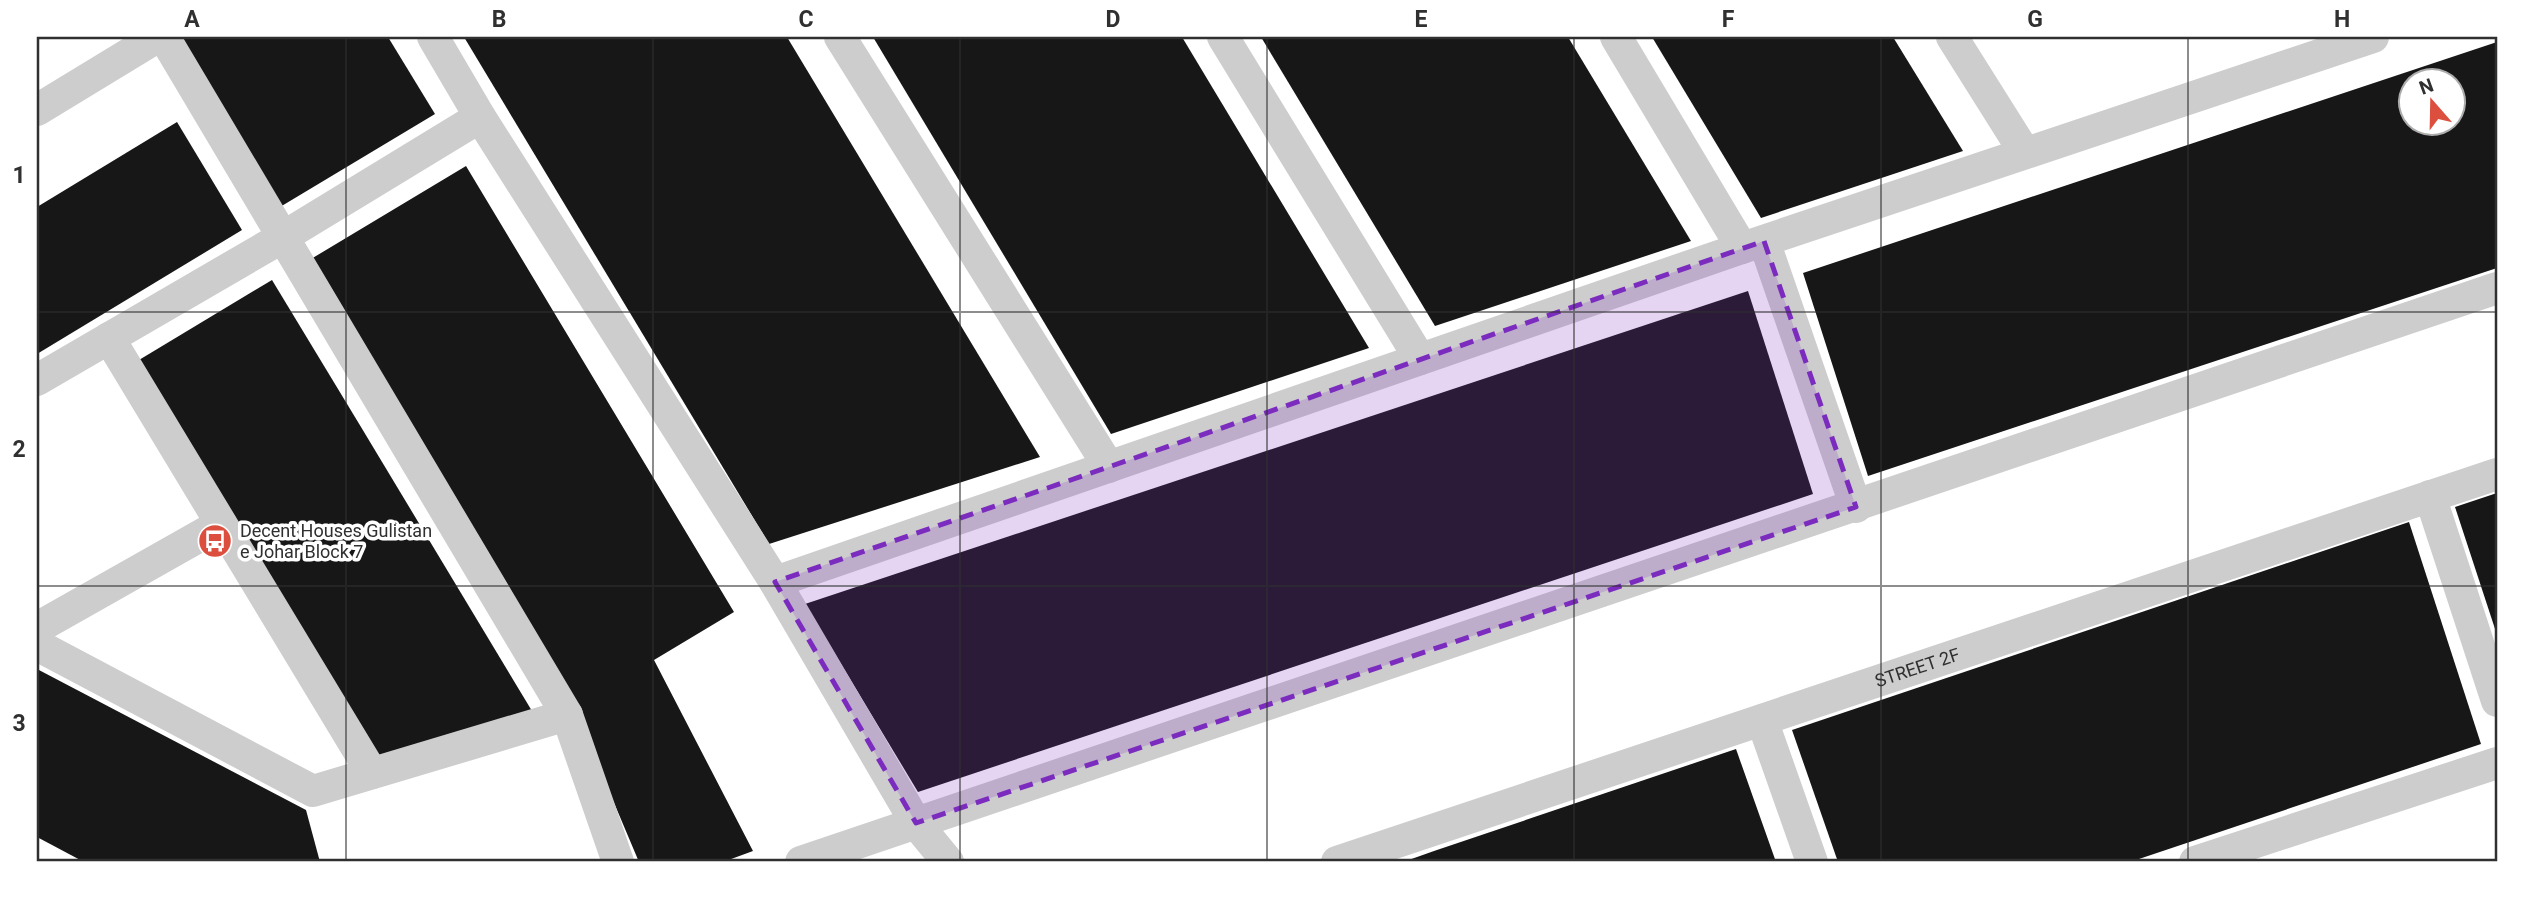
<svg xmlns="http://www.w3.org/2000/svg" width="2534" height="899" viewBox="0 0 2534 899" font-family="Roboto,sans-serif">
  <rect width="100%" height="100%" fill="#fff"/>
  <g fill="#171717" fill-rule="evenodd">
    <path d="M170,37h218l47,77 -160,96z"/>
    <path d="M464,37h323l253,420 -271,87z"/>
    <path d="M873,37h309l187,311 -258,86z"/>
    <path d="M1261,37h307l123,204 -256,85z"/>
    <path d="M1652,37h241l70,114 -202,67z"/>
    <path d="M2497,42v226l-629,208 -65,-203zM2412,80h42v42h-42z"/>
    <path d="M177,122l65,108 -205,124v-147z"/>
    <path d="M466,166l268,446 -80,48 99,191 -30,11h-84l-65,-154 -268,-446z"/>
    <path d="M272,280l89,147 174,289 -157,53 -244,-406z"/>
    <path d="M1748,291l65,203 -895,298 -113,-188z"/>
    <path d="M2497,493v142l-42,-128z"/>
    <path d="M2409,522l72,222 -351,118h-292l-46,-132z"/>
    <path d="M37,669l269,141 14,52h-236l-47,-25z"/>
    <path d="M1736,749l40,113h-373l31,-11z"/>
  </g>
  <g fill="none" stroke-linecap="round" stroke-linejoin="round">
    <g stroke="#cdcdcd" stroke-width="32">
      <path d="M164,37l403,678 51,147"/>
      <path d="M433,37l47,80 295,465 141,241 32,39"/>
      <path d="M840,37l269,430"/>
      <path d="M1223,37l197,322"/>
      <path d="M1616,37l126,211"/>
      <path d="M1952,37l73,116"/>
      <path d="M37,110l120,-73"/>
      <path d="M1764,241l92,266"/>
      <path d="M109,338l263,435"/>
      <path d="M37,380l246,-143 197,-120"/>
      <path d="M2430,496l67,205"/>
      <path d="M775,582l967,-334 631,-211"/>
      <path d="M37,628l184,-104"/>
      <path d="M37,645l276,146 254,-76"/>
      <path d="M1762,720l50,142"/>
      <path d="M801,862l1696,-574"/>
      <path id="s1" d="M1337,862l1160,-388"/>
      <path d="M2195,862l302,-99"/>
    </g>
  </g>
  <path fill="#7b2cbf" fill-opacity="0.2" stroke="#7b2cbf" stroke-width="5" stroke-dasharray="14 9" stroke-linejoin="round" d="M1764,241l92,266 -940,316 -141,-241z"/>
  <path fill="none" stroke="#303030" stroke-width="2" stroke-opacity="0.55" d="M346,37v825M653,37v825M960,37v825M1267,37v825M1574,37v825M1881,37v825M2188,37v825M37,312h2460M37,586h2460"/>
  <defs>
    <g id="bus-disc" transform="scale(1.75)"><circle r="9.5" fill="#dc4f3e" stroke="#fff"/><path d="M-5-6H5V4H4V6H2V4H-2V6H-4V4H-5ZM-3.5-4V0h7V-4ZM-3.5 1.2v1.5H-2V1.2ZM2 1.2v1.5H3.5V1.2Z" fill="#fff"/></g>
  </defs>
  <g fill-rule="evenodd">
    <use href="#bus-disc" x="215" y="541"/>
  </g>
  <g text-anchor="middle" stroke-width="7" stroke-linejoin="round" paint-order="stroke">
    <g font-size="18" fill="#303030" stroke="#fff" text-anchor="start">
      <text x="240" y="537">Decent Houses Gulistan<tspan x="240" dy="21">e Johar Block 7</tspan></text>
    </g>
    <g font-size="18" fill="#303030" stroke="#fff">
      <text dy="6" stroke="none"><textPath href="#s1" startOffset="612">STREET 2F</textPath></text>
    </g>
  </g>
  <rect width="2534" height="899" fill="none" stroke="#ffffff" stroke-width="77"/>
  <g transform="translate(2432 102) rotate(340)"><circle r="33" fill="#ffffff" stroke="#acacac" stroke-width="2"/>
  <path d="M0-5L12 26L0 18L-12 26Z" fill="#dc4f3e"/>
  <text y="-10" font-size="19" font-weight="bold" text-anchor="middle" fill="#303030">N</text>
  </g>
  <rect x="38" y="38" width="2458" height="822" fill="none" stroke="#303030" stroke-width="2.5"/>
  <g font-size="23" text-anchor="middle" font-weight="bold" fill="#303030">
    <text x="192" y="27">A</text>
    <text x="499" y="27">B</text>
    <text x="806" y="27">C</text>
    <text x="1113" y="27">D</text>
    <text x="1421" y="27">E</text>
    <text x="1728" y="27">F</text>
    <text x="2035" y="27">G</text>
    <text x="2342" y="27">H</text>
    <text x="19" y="183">1</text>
    <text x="19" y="457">2</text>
    <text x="19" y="731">3</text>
  </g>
</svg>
